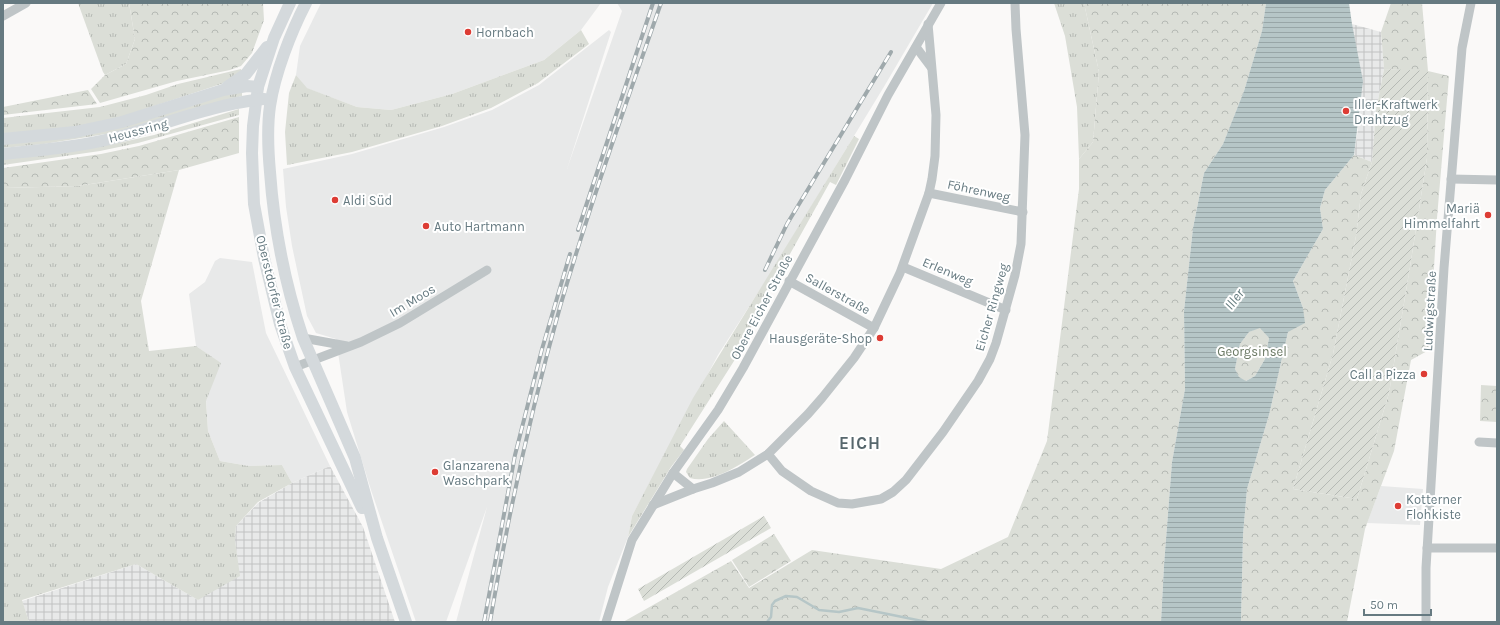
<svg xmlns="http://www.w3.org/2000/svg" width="1500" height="625" viewBox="0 0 1500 625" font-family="Karla,sans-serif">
  <defs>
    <pattern id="industrial-grid" width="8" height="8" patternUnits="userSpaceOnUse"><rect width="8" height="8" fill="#e8e9e9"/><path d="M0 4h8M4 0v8" fill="none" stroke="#c0c2c2"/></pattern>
    <pattern id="grass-tufts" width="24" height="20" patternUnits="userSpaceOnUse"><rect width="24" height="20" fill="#dbded7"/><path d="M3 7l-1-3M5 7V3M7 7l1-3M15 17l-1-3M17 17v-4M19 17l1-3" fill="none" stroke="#b5b9b4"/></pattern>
    <pattern id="forest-crowns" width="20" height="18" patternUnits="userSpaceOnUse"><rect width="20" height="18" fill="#dbded7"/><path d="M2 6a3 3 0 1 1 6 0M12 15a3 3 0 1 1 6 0" fill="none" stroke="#b5b9b4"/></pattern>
    <pattern id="garden-furrows" width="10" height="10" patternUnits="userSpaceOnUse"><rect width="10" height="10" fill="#dbded7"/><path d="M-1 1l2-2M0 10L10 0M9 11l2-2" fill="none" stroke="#b5b9b4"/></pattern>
    <pattern id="water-rules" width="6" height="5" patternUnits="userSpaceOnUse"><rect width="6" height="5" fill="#b6c6c7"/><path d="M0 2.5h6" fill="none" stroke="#98a6a7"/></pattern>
  </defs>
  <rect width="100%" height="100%" fill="#faf9f8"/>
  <g fill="#e8e9e9">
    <path d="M321,3h280l-20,27 -37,30 -92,34 -61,16 -34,-3 -51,-19 -10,-13 4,-29z"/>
    <path d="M617,3h316l-48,82 -115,189 -52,81 -86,161 -4,21 -20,50 -9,35h-143l31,-115 -41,115h-30l-45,-132 -24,-78 -11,-73 -20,-6 -9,-17 -15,-70 -6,-39 -3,-38 69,-15 92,-27 48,-17 47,-25 70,-55 2,2 -44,137 55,-158z"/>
    <path d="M220,258l32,4 14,71 64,133 -38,17 -10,-18 -33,1 -29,-5 -12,-30 -2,-31 14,-37 -24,-17 -7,-52 16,-12 10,-21z"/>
    <path d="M1381,486l42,3 -3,36 -53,-2z"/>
  </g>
  <g fill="url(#industrial-grid)">
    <path d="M1352,24l29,8 3,37 -8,42 -4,51 -18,-7 4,-26z"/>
    <path d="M330,466l33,61 32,95h-366l-7,-21 114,-37 62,36 39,-44 -2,-16 1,-14 22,-23 34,-20z"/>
  </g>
  <g fill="url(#grass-tufts)">
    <path d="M78,3h51l6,36 -9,25 -21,11 -2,-3z"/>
    <path d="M1054,3h30l15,69 -6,70 -14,17 -2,-52 -12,-71z"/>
    <path d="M581,30l8,14 -51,39 -47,25 -49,18 -90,26 -65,13 -2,-33 4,-39 7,-18 11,13 50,19 34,3 61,-16 92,-34z"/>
    <path d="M241,69l1,4 -21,11 -100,33 -46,10 -72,8v-17l97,-11 46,-12 32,-11z"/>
    <path d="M242,90v6l-130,37 -68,11 -41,4v-5z"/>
    <path d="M239,109v6l-101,28 -38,8 -97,14v-7l111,-14 40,-9z"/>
    <path d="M854,136l5,3 -23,46 -6,-3 -60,108 -36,71 -54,85 4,4 -13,17 -43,70 4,-21 61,-118z"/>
    <path d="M179,170l-38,131 8,50 47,-5 25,17 -15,38 2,30 12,30 29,5 33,-1 10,18 -34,19 -22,24 -1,14 5,36 -42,24 -62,-36 -114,36 7,22h-26v-434l75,-2z"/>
    <path d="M724,421l31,34c-17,11 -44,29 -65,23l-4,-6 1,-3 21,-30z"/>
  </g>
  <g fill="url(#forest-crowns)">
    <path d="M129,3h134l1,17 -12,33 -11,13 -11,4 -53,11 -77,22 -9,-14 14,-14 21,-11 9,-25z"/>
    <path d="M1084,3h182l-4,28 -18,60 -21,53 -19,29 -11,55 -9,83 1,78 -13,73 -8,103 -3,57h-538l108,-61 18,27 63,-38 129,19 67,-32 39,-96 32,-252v-30l14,-17 6,-70z"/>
    <path d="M1391,3h31l6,68 21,5 -12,142 -8,132 -18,10 -17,91 -29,78 -18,93h-106l2,-87 4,-46 22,-74 19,-83 15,-24 -10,-27 30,-52 -3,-21 5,-18 29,-35 18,7 -11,32 -5,42 -23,118 -40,135 64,10 32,-106 21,-126 17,-109 1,-86 -44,-3 -3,-37z"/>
    <path d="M88,90l9,14 -94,11v-8z"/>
    <path d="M239,117v36l-60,17 -101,16 -75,2v-20l98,-14 38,-8z"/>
    <path d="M1260,327l9,11 -4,21 -10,17 -9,5 -7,-3 -4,-9 5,-25 9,-12z"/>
    <path d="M1481,385l16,1v36l-17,-1z"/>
    <path d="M774,534l17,27 -42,26 -17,-27z"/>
  </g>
  <g fill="url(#garden-furrows)">
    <path d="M1384,69l44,2 -1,87 -17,109 -21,126 -32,106 -64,-10 40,-135 23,-118 5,-42 11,-32 4,-51z"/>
    <path d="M764,516l7,12 -127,73 -6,-12z"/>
  </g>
  <path fill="url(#water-rules)" fill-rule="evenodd" d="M1266,3h83l3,21 11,57 -9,74 -29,35 -5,18 3,21 -30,52 10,27 2,15 -17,9 -19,83 -22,74 -4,46 -2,87h-80l3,-57 8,-103 13,-73 -1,-78 9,-83 11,-55 19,-29 21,-53 18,-60zM1260,328l9,10 -4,21 -10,17 -9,5 -7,-4 -4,-8 5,-25 9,-12z"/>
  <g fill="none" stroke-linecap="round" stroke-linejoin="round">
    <path stroke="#b6c6c7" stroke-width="2.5" d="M767,622l4,-5 1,-12 3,-4 11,-5 11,1 22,13 20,2 19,-4 69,14"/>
    <g stroke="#bfc5c7" stroke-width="9">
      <path d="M3,16l23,-13"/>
      <path d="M916,47l15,20"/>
      <path d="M1451,179l46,1"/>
      <path d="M929,193l94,19"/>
      <path d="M903,267l103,43"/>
      <path d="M789,281l85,47"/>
      <path d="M303,338l44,8"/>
      <path d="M295,367l66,-25 39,-19 87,-53"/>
      <path d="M1479,442l18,1"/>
      <path d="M768,454l14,17 29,20 27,12 14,1 29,-5 12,-7 13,-12 37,-48 35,-51 12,-22 6,-16 19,-68 6,-31 4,-109 -9,-106 -1,-26"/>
      <path d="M673,473l20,16"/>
      <path d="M653,505l40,-16 19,-6 27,-11 29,-18 40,-40 14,-16 32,-40 20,-30 26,-55 29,-80 3,-14 3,-23 1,-41 -8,-91"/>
      <path d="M1427,548h70"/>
      <path d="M606,622l26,-82 41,-67 45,-63 25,-42 102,-188 43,-85 53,-92"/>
      <path d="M1426,622v-54l18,-300 18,-220 9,-45"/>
    </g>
    <g stroke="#d4d9dc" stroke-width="12">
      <path d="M290,3l-16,35 -16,49 -5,39 -1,27 2,51 10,54 16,66 15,43 67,141"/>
      <path d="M306,3c-15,29 -31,70 -36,103 -3,21 -2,44 0,66 4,56 15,112 33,166l52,120 22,80 29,84"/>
      <path d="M227,87l19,-13 21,-27"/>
      <path d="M3,139l72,-7 47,-10 101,-32 24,-4 11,1"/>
      <path d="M3,154c37,-4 75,-7 111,-16 50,-13 99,-34 150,-39"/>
    </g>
    <g stroke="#9fa9ac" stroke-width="4">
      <g id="rail">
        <path d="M578,230l75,-227"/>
        <path d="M765,270l22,-46 104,-172"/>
        <path d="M484,622l31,-167 27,-106 28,-95"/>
        <path d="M490,622c18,-106 41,-212 70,-315 30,-103 66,-203 101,-304"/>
      </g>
    </g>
    <use href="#rail" stroke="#fff" stroke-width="2.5" stroke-dasharray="8" stroke-linecap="butt"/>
  </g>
  <g fill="#dd3c34" stroke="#fff" stroke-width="1.5">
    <circle cx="468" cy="32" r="4"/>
    <circle cx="1346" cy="111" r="4"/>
    <circle cx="335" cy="200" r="4"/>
    <circle cx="1488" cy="215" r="4"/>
    <circle cx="426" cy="226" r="4"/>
    <circle cx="880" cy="338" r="4"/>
    <circle cx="1424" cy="374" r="4"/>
    <circle cx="435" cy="472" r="4"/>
    <circle cx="1398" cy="506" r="4"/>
  </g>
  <g text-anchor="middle" stroke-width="4" stroke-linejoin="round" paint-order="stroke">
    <g font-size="13" fill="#667a81" stroke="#fff" text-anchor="start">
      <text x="476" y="37">Hornbach</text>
      <text x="1354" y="109">Iller-Kraftwerk<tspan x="1354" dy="15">Drahtzug</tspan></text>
      <text x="343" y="205">Aldi Süd</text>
      <text x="1480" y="213" text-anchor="end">Mariä<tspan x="1480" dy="15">Himmelfahrt</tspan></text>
      <text x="434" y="231">Auto Hartmann</text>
      <text x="872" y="343" text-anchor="end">Hausgeräte-Shop</text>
      <text x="1416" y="379" text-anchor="end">Call a Pizza</text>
      <text x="443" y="470">Glanzarena<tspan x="443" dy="15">Waschpark</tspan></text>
      <text x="1406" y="504">Kotterner<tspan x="1406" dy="15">Flohkiste</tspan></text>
    </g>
    <g font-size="13" fill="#667a81" stroke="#fff">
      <text transform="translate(138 130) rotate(-15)" y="5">Heussring</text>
      <text transform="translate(979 190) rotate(12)" y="5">Föhrenweg</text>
      <text transform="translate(948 271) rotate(23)" y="5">Erlenweg</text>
      <text transform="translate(275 292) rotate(76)" y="5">Oberstdorfer Straße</text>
      <text transform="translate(838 293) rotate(29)" y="5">Sallerstraße</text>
      <text transform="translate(412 300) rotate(-31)" y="5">Im Moos</text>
      <text transform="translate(761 307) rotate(-62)" y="5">Obere Eicher Straße</text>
      <text transform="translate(991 307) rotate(-74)" y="5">Eicher Ringweg</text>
      <text transform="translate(1429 311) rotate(-87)" y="5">Ludwigstraße</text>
    </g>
    <g font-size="13" fill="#6c7a65" stroke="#fff">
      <text x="1252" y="356">Georgsinsel</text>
    </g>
    <g font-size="14" font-style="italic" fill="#60787b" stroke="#fff">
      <text transform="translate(1234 299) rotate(-52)" y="5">Iller</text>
    </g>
    <g font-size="17" font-weight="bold" letter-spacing="1" fill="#57676d" stroke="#fff">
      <text x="860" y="449">EICH</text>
    </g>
  </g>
  <rect width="1500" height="625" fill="none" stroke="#667a81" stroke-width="8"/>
  <path d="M1364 609v6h67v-6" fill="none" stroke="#667a81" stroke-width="2"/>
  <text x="1370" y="609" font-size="12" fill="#667a81" stroke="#ffffff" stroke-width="3" paint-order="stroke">50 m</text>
</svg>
